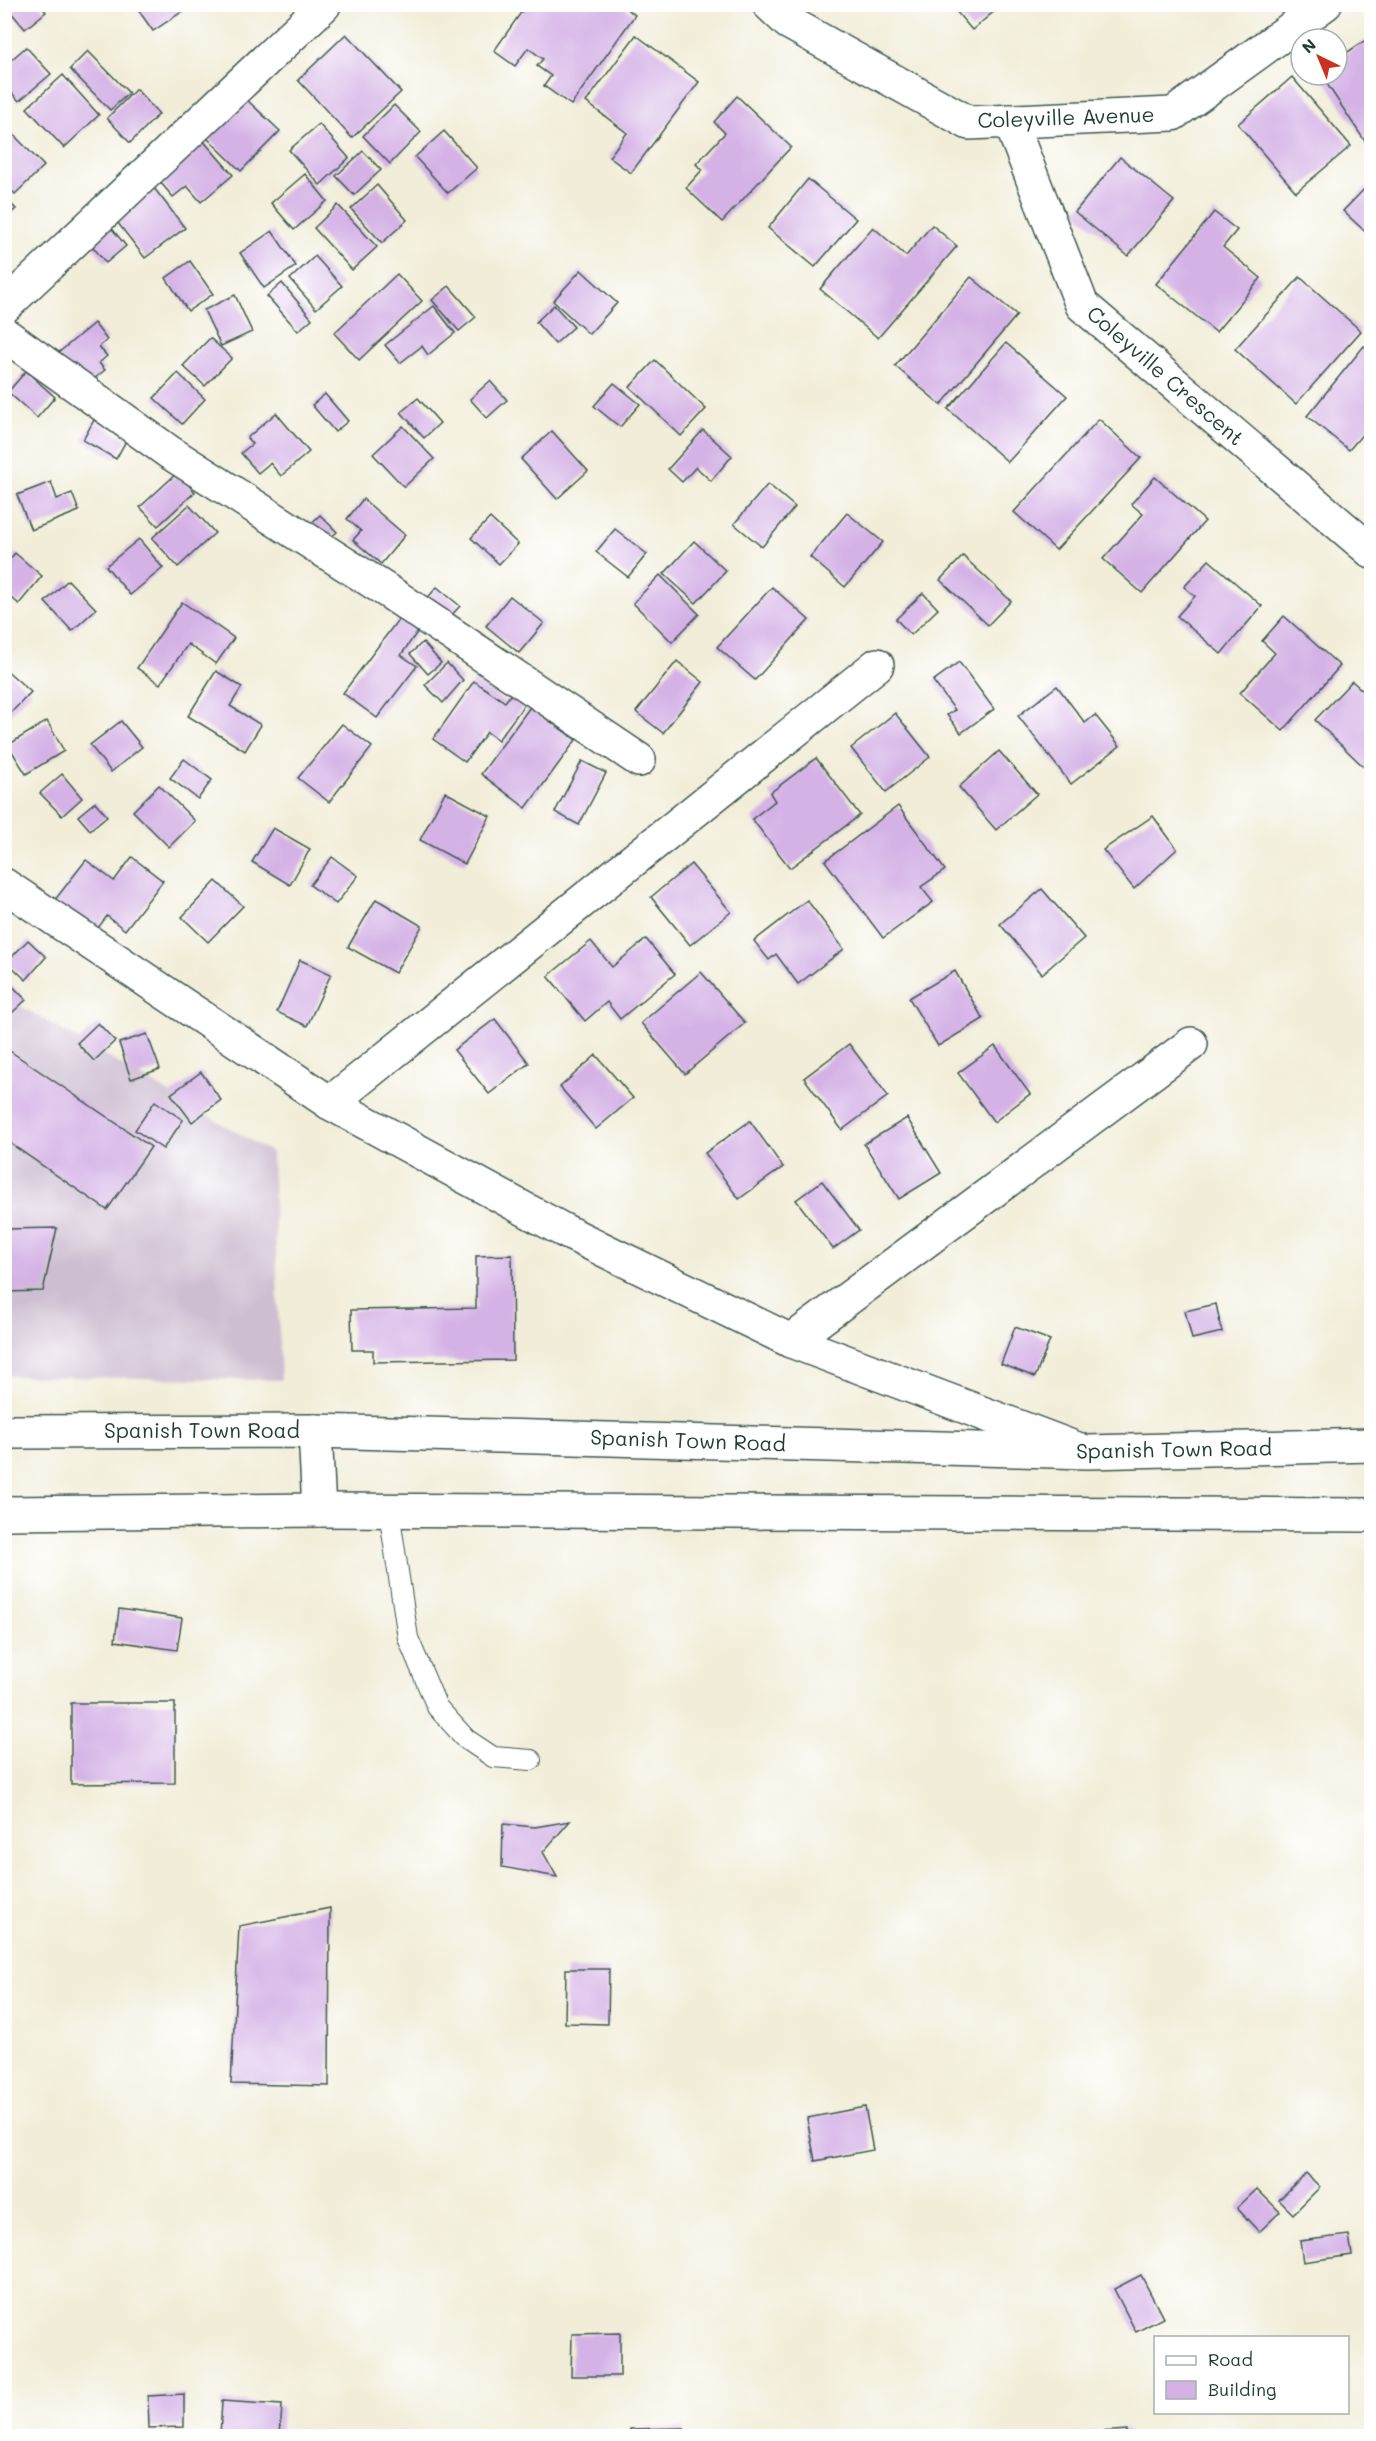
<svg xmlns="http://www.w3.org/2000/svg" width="1376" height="2441" viewBox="0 0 1376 2441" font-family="Mali,sans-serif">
  <rect width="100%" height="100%" fill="#fff"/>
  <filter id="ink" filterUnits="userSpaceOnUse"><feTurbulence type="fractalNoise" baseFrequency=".0167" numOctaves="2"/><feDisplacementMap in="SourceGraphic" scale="12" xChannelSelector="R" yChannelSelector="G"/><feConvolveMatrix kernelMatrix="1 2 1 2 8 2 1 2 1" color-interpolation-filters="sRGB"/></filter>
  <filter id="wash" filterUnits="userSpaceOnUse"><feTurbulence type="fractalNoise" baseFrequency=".008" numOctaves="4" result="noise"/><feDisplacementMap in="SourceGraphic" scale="24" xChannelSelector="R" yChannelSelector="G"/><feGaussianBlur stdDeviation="1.35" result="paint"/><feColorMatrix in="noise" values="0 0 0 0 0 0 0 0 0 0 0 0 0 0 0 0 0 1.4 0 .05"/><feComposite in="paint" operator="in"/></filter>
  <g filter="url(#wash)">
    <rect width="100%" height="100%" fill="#f1edd8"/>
    <path fill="#cebed2" d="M5,997l267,156 9,227 -276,-4z"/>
    <g id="blocks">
      <g fill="#d4b2e6">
        <path d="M4,4h35l7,8 -21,17z"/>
        <path d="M134,4h53l2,3 -36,24z"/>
        <path d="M527,4h93l15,11 -64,90 -27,-19 7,-10 -14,-10 6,-7 -15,-11 -13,18 -21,-15z"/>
        <path d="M950,4h53l-31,26z"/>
        <path d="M346,34l55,58 -49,46 -54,-58z"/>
        <path d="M636,35l63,47 -68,91 -22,-16 18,-24 -41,-31z"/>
        <path d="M1372,36v107l-4,3 -47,-71h16v-16z"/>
        <path d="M26,47l25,27 -32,27 -15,-17v-18z"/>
        <path d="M88,51l41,42 -19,17 -40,-41z"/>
        <path d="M63,75l36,40 -35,33 -37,-40z"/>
        <path d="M1292,77l59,69 -55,46 -58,-68z"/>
        <path d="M136,89l23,25 -29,29 -23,-25z"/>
        <path d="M737,96l54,51 -69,75 -36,-34 16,-18 -6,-6 29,-31 -11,-11z"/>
        <path d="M245,98l35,33 -39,40 -35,-34z"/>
        <path d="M394,105l27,27 -31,32 -27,-28z"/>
        <path d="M319,124l30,34 -29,27 -31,-35z"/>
        <path d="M9,130l35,36 -29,28 -11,-11v-48z"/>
        <path d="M444,131l33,37 -29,25 -33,-36z"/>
        <path d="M200,137l33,38 -32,27 -14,-16 -14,11 -19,-22z"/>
        <path d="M363,151l18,19 -27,25 -18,-19z"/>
        <path d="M1120,157l54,44 -46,55 -53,-44z"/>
        <path d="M305,174l22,27 -33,29 -23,-27z"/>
        <path d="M808,179l48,40 -41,48 -47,-39z"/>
        <path d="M1372,181v57l-29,-27z"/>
        <path d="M377,185l30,35 -25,23 -31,-34z"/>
        <path d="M154,188l31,40 -40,30 -31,-40z"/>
        <path d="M4,197l12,12 -12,10z"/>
        <path d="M338,205l39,42 -25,23 -38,-42z"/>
        <path d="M1214,212l23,18 -14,17 38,31 -45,54 -60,-48z"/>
        <path d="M105,220l21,26 -20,17 -21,-26z"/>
        <path d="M932,225l25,21 -79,92 -58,-49 53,-62 33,29z"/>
        <path d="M272,231l24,35 -32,22 -24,-35z"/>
        <path d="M315,256l27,30 -26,23 -26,-30z"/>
        <path d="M190,261l23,33 -25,17 -22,-33z"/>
        <path d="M581,270l36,33 -28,31 -36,-33z"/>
        <path d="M397,274l25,27 -63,59 -25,-27z"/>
        <path d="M971,277l46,38 -76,90 -46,-39z"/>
        <path d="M1300,277l61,54 -65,73 -61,-55z"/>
        <path d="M282,283l30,36 -14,12 -31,-35z"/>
        <path d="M449,286l27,31 -17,14 -27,-31z"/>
        <path d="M235,295l17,37 -31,14 -17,-36z"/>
        <path d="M554,305l20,22 -19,17 -19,-22z"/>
        <path d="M434,306l21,27 -27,22 -6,-9 -22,17 -15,-18z"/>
        <path d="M94,323l13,17 -8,7 8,9 -8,7 6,7 -21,17 -27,-33z"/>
        <path d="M210,338l22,20 -27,28 -22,-20z"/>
        <path d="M1006,343l61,53 -59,66 -60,-53z"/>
        <path d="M1364,346l8,6v71l-23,27 -42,-34z"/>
        <path d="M655,360l51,49 -25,27 -51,-49z"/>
        <path d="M26,371l29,26 -18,21 -29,-26z"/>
        <path d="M178,373l27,26 -23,25 -28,-26z"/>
        <path d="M490,381l17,19 -20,18 -17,-19z"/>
        <path d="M614,383l26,21 -20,23 -26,-21z"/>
        <path d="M325,394l23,27 -13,11 -23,-27z"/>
        <path d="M418,398l22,25 -16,15 -23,-26z"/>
        <path d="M276,413l33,39 -28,24 -11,-13 -12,10 -17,-20 11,-9 -5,-6z"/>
        <path d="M1099,419l42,39 -85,92 -42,-38z"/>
        <path d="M94,420l33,19 -11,20 -33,-19z"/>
        <path d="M403,426l31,33 -30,28 -31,-33z"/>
        <path d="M703,430l29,26 -21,25 -15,-14 -14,15 -14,-13z"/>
        <path d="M552,431l36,40 -31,28 -36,-40z"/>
        <path d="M177,473l18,19 -37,34 -18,-19z"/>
        <path d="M1155,477l50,44 -63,72 -39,-34 40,-45 -12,-10z"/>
        <path d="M51,482l6,17 15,-6 7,18 -48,19 -14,-35z"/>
        <path d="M768,484l27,23 -33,40 -28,-23z"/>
        <path d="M363,499l42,36 -24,29 -28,-24 8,-9 -14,-12z"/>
        <path d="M189,505l26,28 -37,34 -26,-29z"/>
        <path d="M847,513l36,29 -38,45 -35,-30z"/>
        <path d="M320,515l17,17 -17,15 -15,-18z"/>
        <path d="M490,518l28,26 -19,20 -28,-26z"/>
        <path d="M615,529l32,25 -19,23 -32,-25z"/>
        <path d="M139,539l24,29 -33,27 -24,-29z"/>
        <path d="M694,541l32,30 -30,32 -32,-29z"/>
        <path d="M15,553l27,23 -23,28 -15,-12v-26z"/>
        <path d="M963,556l48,45 -23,24 -48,-45z"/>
        <path d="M1209,560l53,46 -41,48 -44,-38 18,-20 -11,-9z"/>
        <path d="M660,575l39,39 -27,28 -39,-39z"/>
        <path d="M68,580l28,29 -24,22 -27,-29z"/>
        <path d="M437,587l23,19 -13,14 -22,-19z"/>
        <path d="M772,587l37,33 -54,60 -38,-33z"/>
        <path d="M923,593l15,16 -27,26 -15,-16z"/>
        <path d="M510,596l34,27 -25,30 -33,-27z"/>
        <path d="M182,602l52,36 -18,26 -28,-20 -28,40 -23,-16z"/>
        <path d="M1284,616l56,50 -57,65 -43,-38 35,-40 -13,-12z"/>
        <path d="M400,617l18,14 -17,24 16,11 -40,52 -34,-25z"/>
        <path d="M423,642l18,21 -13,11 -18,-20z"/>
        <path d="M677,661l26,21 -40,51 -27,-21z"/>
        <path d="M959,662l35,47 -33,24 -14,-18 8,-5 -22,-29z"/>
        <path d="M447,663l16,17 -20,23 -18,-18z"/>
        <path d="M4,668l27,24 -27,28z"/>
        <path d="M216,671l26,16 -12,19 31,19 -16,26 -57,-35z"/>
        <path d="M474,681l31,21 6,-8 14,10 -27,36 -11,-8 -22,30 -32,-23z"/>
        <path d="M1352,681l20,18v69l-4,3 -53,-51z"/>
        <path d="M1057,686l28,37 10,-8 25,31 -49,38 -53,-68z"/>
        <path d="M530,707l46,33 -50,68 -45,-34z"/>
        <path d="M895,713l35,44 -44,35 -35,-44z"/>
        <path d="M47,721l17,30 -38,23 -18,-29z"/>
        <path d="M121,721l21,26 -31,25 -21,-27z"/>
        <path d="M342,724l30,23 -43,55 -31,-24z"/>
        <path d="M999,751l38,43 -41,36 -37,-43z"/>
        <path d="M816,758l44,57 -70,53 -38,-49 23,-18 -5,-8z"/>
        <path d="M184,759l28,21 -14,19 -28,-21z"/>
        <path d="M582,761l24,12 -27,52 -24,-13z"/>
        <path d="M62,774l20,24 -20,18 -22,-23z"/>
        <path d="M159,785l36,36 -26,26 -36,-36z"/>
        <path d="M445,792l45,24 -25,48 -45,-24z"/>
        <path d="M95,802l12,14 -17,14 -12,-14z"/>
        <path d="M898,806l47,64 -24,17 12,15 -50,36 -58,-77z"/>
        <path d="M1153,816l24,33 -43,40 -31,-39z"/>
        <path d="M273,828l37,21 -20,36 -38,-23z"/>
        <path d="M132,857l31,24 -38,49 -18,-14 -12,16 -41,-31 32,-41 28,21z"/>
        <path d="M332,857l26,19 -22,28 -26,-19z"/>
        <path d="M691,864l40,48 -41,33 -39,-48z"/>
        <path d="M216,881l27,25 -35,36 -26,-25z"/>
        <path d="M1042,889l42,49 -42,36 -42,-50z"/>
        <path d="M376,899l46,27 -27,47 -47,-26z"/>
        <path d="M807,900l37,49 -46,35 -22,-30 -7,6 -15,-19z"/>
        <path d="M646,939l29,35 -55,45 -13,-17 -22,19 -37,-45 43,-35 21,26z"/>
        <path d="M28,940l18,17 -20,23 -19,-18z"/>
        <path d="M300,960l31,14 -24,52 -30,-14z"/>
        <path d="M955,971l28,48 -45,27 -29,-48z"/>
        <path d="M701,972l44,51 -60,51 -44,-51z"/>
        <path d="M4,977l22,23 -22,20z"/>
        <path d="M495,1019l34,44 -40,31 -35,-44z"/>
        <path d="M98,1023l17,18 -21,20 -17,-18z"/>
        <path d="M147,1034l13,35 -29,10 -12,-36z"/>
        <path d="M849,1044l39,52 -46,34 -38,-52z"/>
        <path d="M995,1046l35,48 -36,28 -36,-49z"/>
        <path d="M4,1047l147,100 -44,63 -103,-71z"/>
        <path d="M596,1055l37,43 -37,31 -36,-42z"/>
        <path d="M201,1072l20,28 -29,22 -21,-28z"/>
        <path d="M155,1101l28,19 -20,29 -28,-19z"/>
        <path d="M907,1118l34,55 -42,26 -35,-55z"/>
        <path d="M750,1121l33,46 -44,32 -34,-46z"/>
        <path d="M822,1181l37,49 -26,19 -37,-49z"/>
        <path d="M57,1228l-14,63 -39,1v-63z"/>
        <path d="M512,1255l1,105 -140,2v-12h-21l-1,-40 125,-2v-52z"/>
        <path d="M1216,1304l6,28 -30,7 -7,-28z"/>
        <path d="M1015,1327l35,13 -15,37 -34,-13z"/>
        <path d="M119,1609l63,9 -5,32 -62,-9z"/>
        <path d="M71,1703h104v80l-104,1z"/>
        <path d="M570,1821l-27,31 14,25 -55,-10 1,-43 32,3z"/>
        <path d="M330,1908l-1,178 -98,-2 8,-158z"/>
        <path d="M566,1969h43l-1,55 -43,-1z"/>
        <path d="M865,2107l8,43 -58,11 -8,-43z"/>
        <path d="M1306,2173l14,14 -27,27 -14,-14z"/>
        <path d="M1257,2189l23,23 -21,20 -22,-24z"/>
        <path d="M1349,2235l3,20 -49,7 -3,-21z"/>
        <path d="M1141,2275l22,43 -27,14 -22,-43z"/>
        <path d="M620,2333v43h-49l1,-42z"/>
        <path d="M184,2394v33l-35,1 -1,-32z"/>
        <path d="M222,2401l60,4 -2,31h-60z"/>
        <path d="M684,2428v8h-53l-1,-7z"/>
        <path d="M1127,2430v6h-41v-3z"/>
        <path d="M51,2432l52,1v3h-52z"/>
      </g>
    </g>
  </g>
  <g filter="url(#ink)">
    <use href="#blocks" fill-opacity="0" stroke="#3e574d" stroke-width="1.5"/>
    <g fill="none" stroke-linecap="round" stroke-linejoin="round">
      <g stroke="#3e574d" stroke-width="22">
        <path id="lane" d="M389,1511l19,127 29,69 29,32 27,18 38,3"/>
      </g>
      <g stroke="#3e574d" stroke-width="36">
        <g id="street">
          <path d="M769,4l19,18 181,101 204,-9 152,-110"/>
          <path d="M1010,121l72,184 290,247"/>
          <path d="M4,307l320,-302"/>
          <path d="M4,334l165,118 223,142 247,166"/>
          <path d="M4,885l326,218 233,127 228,111 289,109"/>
          <path d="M330,1103l547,-438"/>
          <path d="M791,1341l400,-297"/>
        </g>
      </g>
      <g stroke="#3e574d" stroke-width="36">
        <g id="highway">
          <path d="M315,1431l4,79"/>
          <path d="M4,1432l311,-1 773,21 284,-7"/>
          <path d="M4,1513l315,-3 1053,5"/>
        </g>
      </g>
      <use href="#lane" stroke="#fff" stroke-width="20"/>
      <use href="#street" stroke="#fff" stroke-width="33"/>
      <use href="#highway" stroke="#fff" stroke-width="33"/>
    </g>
  </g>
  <g text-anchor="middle" stroke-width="4.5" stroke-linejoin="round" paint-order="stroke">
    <g font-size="21" fill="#1f3d34" stroke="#fff">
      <text transform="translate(1066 118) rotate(-2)" y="7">Coleyville Avenue</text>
      <text transform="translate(1165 376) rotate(41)" y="7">Coleyville Crescent</text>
      <text x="202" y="1438">Spanish Town Road</text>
      <text transform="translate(688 1441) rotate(2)" y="7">Spanish Town Road</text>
      <text transform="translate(1174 1450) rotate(-1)" y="7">Spanish Town Road</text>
    </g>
  </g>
  <rect width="1376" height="2441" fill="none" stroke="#fff" stroke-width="24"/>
  <rect x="1154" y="2336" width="195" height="78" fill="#ffffff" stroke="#a5b1ae" stroke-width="1.5"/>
  <rect x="1166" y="2356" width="30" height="9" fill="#ffffff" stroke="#a5b1ae" stroke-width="1.5"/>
  <text x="1208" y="2366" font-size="18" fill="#1f3d34">Road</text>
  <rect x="1166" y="2381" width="30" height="18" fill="#d4b2e6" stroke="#a5b1ae" stroke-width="1.5"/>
  <text x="1208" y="2396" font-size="18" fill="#1f3d34">Building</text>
  <g transform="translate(1319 57) rotate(317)"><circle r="28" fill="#ffffff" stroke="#a5b1ae" stroke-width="1.5"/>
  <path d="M0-4.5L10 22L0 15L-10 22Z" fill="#c8321e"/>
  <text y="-9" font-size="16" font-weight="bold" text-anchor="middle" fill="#1f3d34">N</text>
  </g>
</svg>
